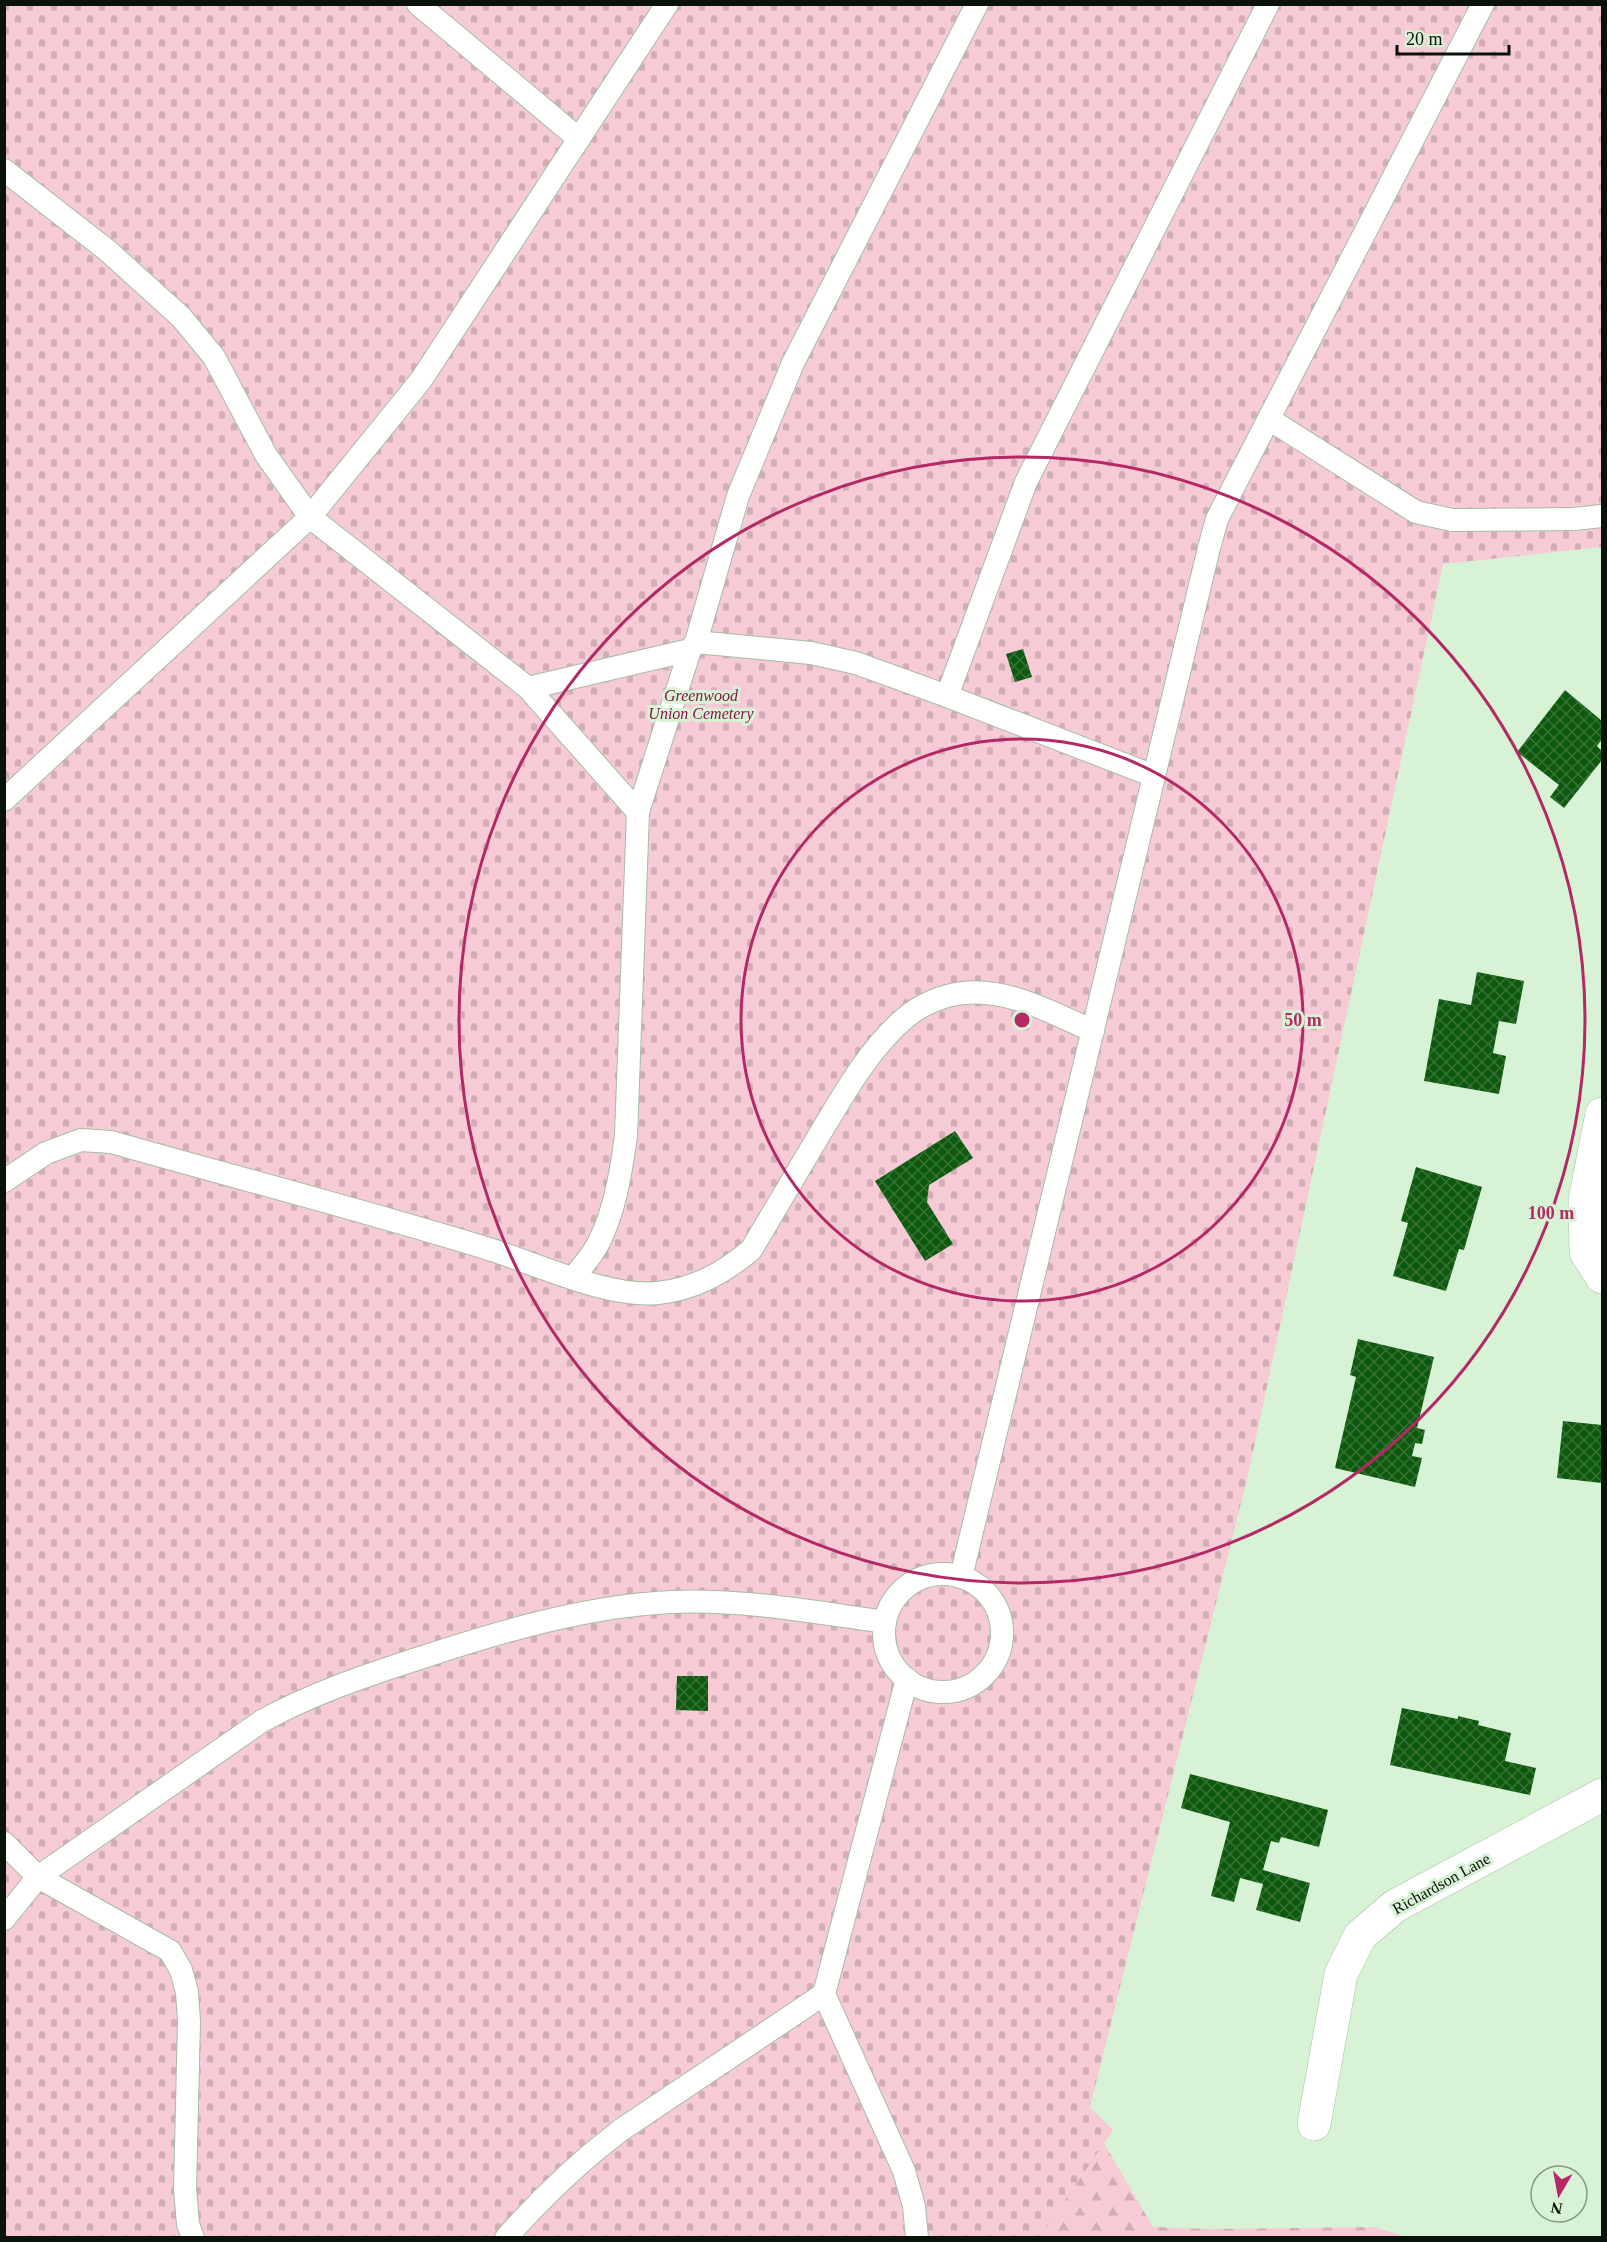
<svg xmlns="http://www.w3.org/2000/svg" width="1607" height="2242" viewBox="0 0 1607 2242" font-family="Georgia,serif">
  <defs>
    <pattern id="forest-firs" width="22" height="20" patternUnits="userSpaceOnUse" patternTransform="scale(1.5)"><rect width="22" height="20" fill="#f6cbd6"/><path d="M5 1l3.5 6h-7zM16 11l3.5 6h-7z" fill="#d2adb6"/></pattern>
    <pattern id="cemetery-stones" width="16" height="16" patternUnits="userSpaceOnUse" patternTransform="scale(1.5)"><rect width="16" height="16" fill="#f6cbd6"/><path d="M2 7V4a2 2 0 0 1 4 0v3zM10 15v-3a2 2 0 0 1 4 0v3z" fill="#d2adb6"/></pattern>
    <pattern id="building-cross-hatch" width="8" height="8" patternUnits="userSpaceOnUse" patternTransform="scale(1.5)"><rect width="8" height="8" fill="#0d590d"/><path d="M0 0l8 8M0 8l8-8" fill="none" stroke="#377137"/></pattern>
  </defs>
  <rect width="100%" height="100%" fill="#d7f2d5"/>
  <path fill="url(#forest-firs)" d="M1061,2070l92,157 56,2 165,-2 34,10 -457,1z"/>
  <path fill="url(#cemetery-stones)" d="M5,5h1597v542l-159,17 -195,911 -158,632 23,23 -73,107 -1035,1z"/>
  <g fill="url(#building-cross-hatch)">
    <path d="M1023,649l9,28 -17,5 -9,-28z"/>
    <path d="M1565,690l37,31v18l-5,7 5,5v9l-38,48 -14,-11 9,-12 -42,-33z"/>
    <path d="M1477,972l47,9 -8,43 -17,-3 -6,32 13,3 -7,38 -75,-13 15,-82 32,6z"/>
    <path d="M955,1131l18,27 -44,27 -2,17 26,42 -28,17 -50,-80z"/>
    <path d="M1416,1167l66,20 -18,63 -5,-1 -13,42 -53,-15 15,-53 -7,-2z"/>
    <path d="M1358,1339l76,18 -17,71 8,2 -3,14 -7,-1 -3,13 10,2 -7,29 -80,-19 21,-91 -6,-2z"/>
    <path d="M1563,1421l39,4v58l-45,-5z"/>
    <path d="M677,1676h31v35l-32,-1z"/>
    <path d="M1402,1708l56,11v-3l21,5 -1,4 33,8 -6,28 31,7 -6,27 -140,-30z"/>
    <path d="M1190,1774l138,36 -9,37 -38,-10 -2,6 -8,-2 -8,29 47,13 -10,39 -44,-12 7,-26 -23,-6 -6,24 -23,-6 19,-74 -49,-14z"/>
  </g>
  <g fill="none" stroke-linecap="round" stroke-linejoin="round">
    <g stroke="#a4bea2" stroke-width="24">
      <g id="lane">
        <path d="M418,4l161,135"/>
        <path d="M4,170l104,81 73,66 33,40 52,98 44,62 -306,283"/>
        <path d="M1269,419l147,93 36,8 122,-1 28,-3"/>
        <path d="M696,642l115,11 45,10 91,33"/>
        <path d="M690,650l-162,38 110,124 52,-162 6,-8 42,-146 55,-133 184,-359"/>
        <path d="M528,688l-218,-171 111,-137 246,-376"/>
        <path d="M1154,776l-207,-80 79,-214 242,-478"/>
        <path d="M4,1181l42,-28 35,-13 30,2c127,36 255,69 381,108 47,15 117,48 166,43 37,-4 65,-20 93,-43 23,-39 47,-79 70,-118 24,-40 48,-83 84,-114 15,-13 38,-23 58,-25 46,-5 89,20 130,38"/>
        <path d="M574,1277c8,-11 19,-22 25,-35 16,-32 22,-70 27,-106l12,-324"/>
        <circle cx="943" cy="1633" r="59"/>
        <path d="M961,1577l248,-1029 8,-29 266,-515"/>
        <path d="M4,1843l34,34 224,-156c51,-28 105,-46 161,-64 79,-26 164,-51 248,-55 72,-3 143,10 214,20"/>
        <path d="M4,1919l34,-42 132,74 11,19 6,22 2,29 -4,168 3,35 5,14"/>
        <path d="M824,1994l80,177 10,35 3,32"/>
        <path d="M506,2238c35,-40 73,-76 115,-108l203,-136 83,-315"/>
      </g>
    </g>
    <g stroke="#a4bea2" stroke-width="34">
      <g id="street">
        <path d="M1602,1114l-17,86 1,52 16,25"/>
        <path d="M1314,2124l27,-150 19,-38 35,-30 207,-111"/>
      </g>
    </g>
    <use href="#lane" stroke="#fff" stroke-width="22"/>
    <use href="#street" stroke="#fff" stroke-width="33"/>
  </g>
  <g fill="none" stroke="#b42965" stroke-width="3">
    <circle cx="1022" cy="1020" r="281"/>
    <circle cx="1022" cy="1020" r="563"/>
  </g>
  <g text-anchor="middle" stroke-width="6" stroke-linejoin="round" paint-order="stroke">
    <g font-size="16" font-style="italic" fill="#8b134a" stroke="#d7f2d5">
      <text x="701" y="701">Greenwood<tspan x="701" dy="18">Union Cemetery</tspan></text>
    </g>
    <g font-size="16" fill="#0a130a" stroke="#d7f2d5">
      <text transform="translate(1441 1883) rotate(-29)" y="6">Richardson Lane</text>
    </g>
  </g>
  <circle cx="1022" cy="1020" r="9" fill="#b42965" stroke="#d7f2d5" stroke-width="3"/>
  <g font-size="18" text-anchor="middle" font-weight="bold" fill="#b42965" stroke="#d7f2d5" stroke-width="6" stroke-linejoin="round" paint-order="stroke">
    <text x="1303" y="1026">50 m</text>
    <text x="1551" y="1219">100 m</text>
  </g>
  <rect width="1607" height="2242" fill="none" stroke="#0a130a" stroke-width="12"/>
  <g transform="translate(1559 2194) rotate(190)"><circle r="28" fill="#d7f2d5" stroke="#859984" stroke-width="1.5"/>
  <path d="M0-4.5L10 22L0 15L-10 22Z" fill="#b42965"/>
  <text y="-9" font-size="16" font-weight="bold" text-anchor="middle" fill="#0a130a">N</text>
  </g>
  <path d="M1397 45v9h112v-9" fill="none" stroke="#0a130a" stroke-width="3"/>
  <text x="1406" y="45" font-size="18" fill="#0a130a" stroke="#d7f2d5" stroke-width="4.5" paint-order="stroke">20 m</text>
</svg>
